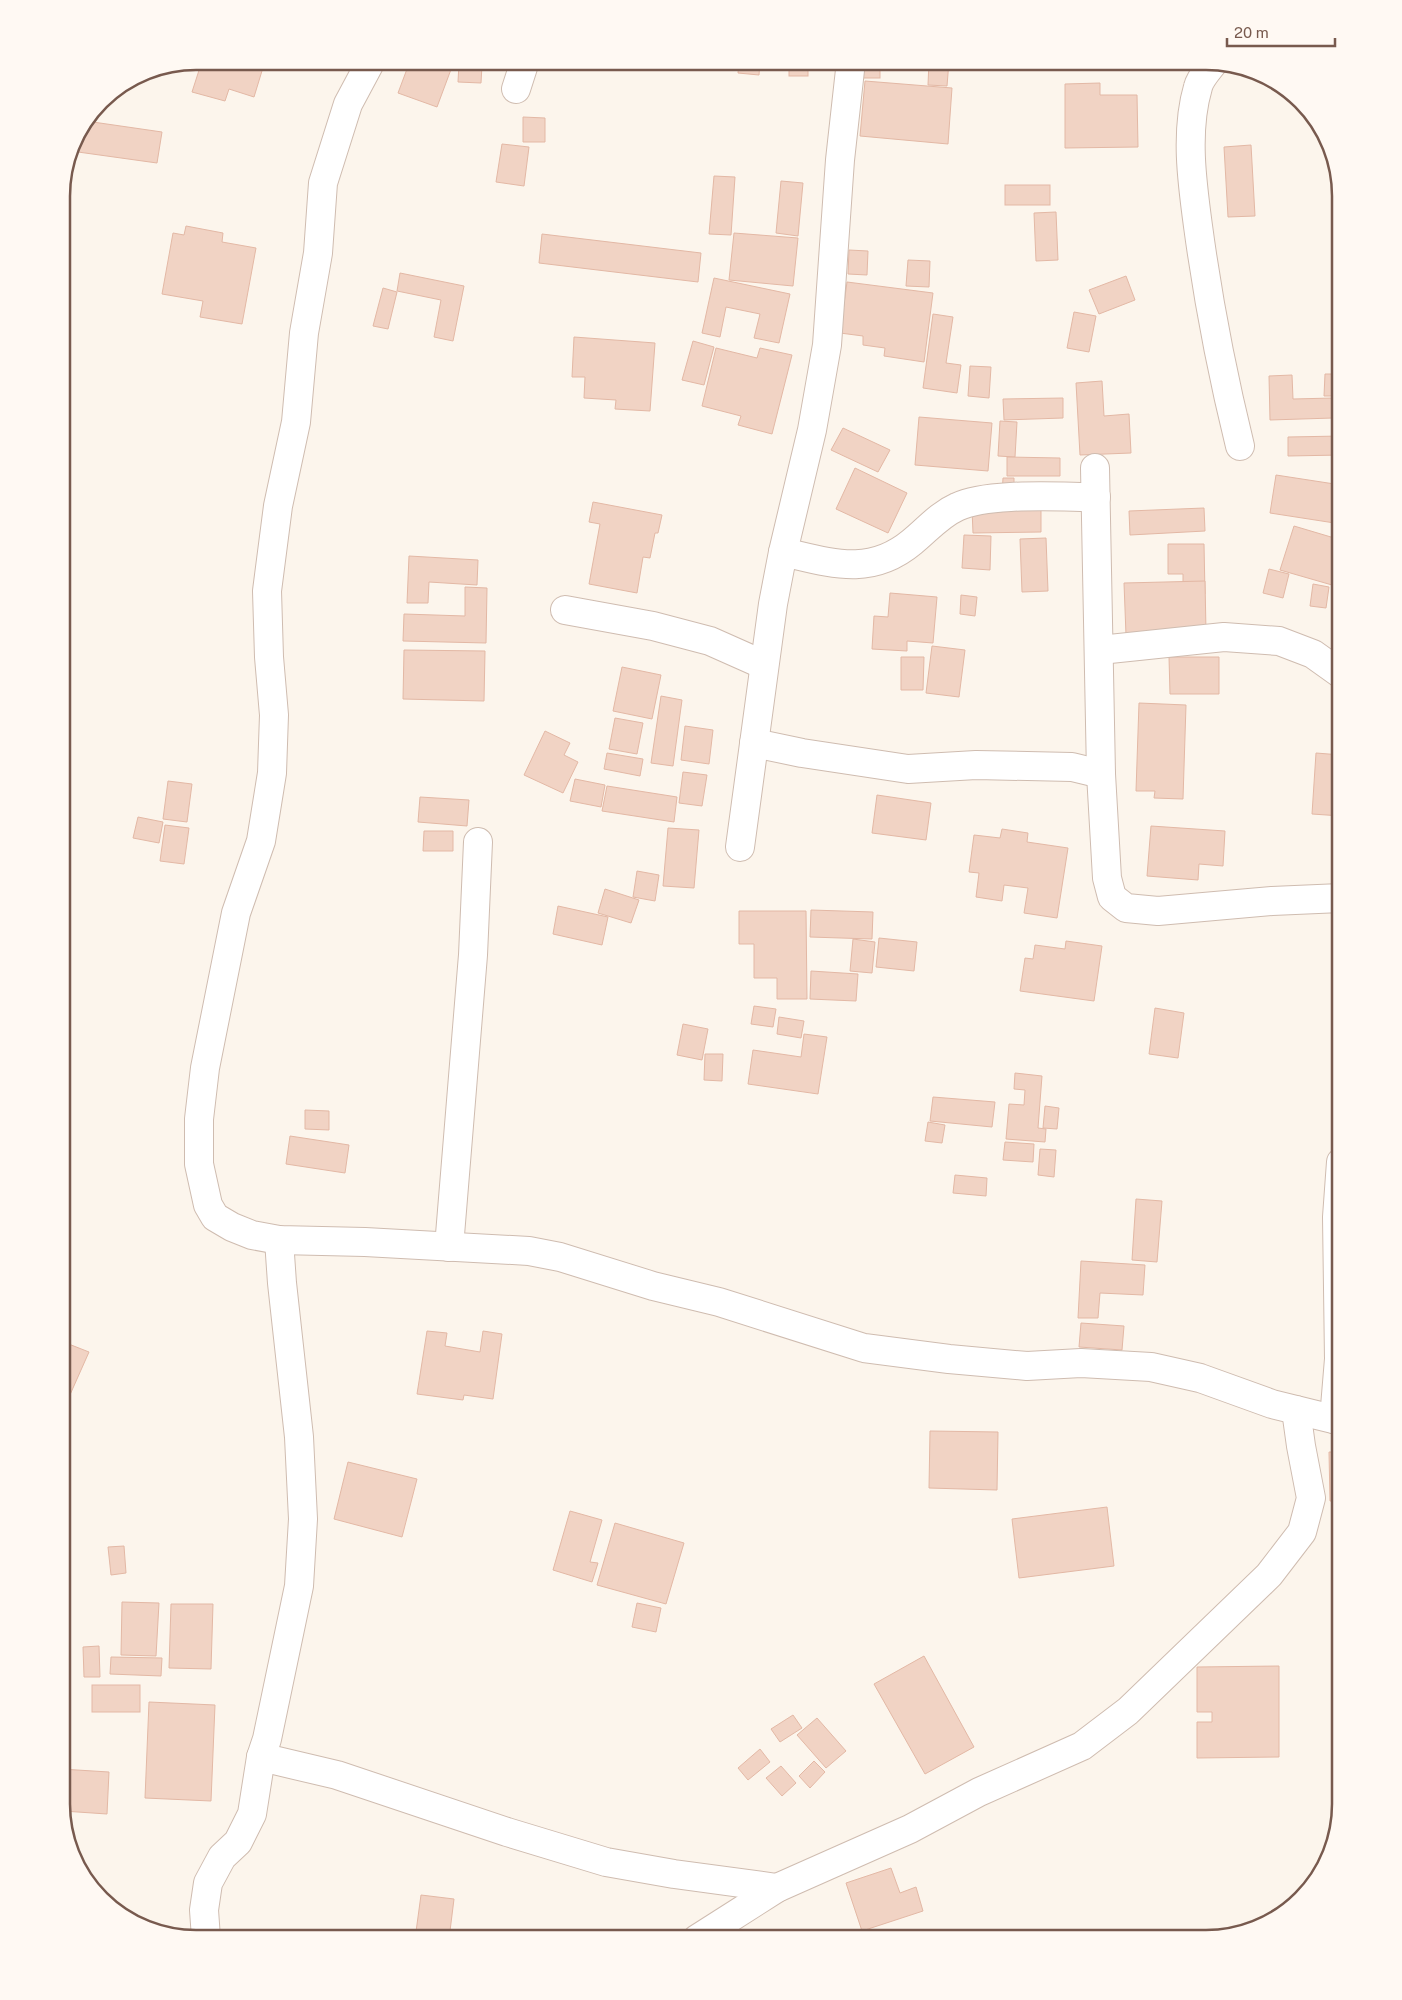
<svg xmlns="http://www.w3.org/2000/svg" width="1402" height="2000" viewBox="0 0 1402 2000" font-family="'Public Sans',sans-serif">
  <rect width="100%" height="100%" fill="#fcf5ec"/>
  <g fill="#f1d3c4" stroke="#e3b8a5">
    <path d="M202,61h63l-11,36 -25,-8 -4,12 -33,-9z"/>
    <path d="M410,61h34l9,3 -16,43 -39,-14z"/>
    <path d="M579,61h31l-1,5z"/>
    <path d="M739,61h21l-1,14 -21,-2z"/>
    <rect x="789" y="61" width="19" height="15"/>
    <rect x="863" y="61" width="17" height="17"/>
    <path d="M929,61h20l-2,25 -19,-1z"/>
    <path d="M459,63l23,2 -1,18 -23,-1z"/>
    <path d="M865,81l87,7 -4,56 -88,-8z"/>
    <path d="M1100,83v12h37l1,52 -73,1v-64z"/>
    <path d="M523,117l22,1v24h-22z"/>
    <path d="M86,121l76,11 -5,31 -79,-11 3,-24z"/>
    <path d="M502,144l27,3 -5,39 -28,-4z"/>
    <path d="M1251,145l4,71 -27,1 -4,-70z"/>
    <path d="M714,176l21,1 -4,58 -22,-1z"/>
    <path d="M781,181l22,2 -5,53 -22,-3z"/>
    <rect x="1005" y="185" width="45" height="20"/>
    <path d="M1056,212l2,48 -22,1 -2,-48z"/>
    <path d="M186,226l37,7 -1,9 34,6 -14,76 -42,-7 3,-16 -41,-7 11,-61 11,2z"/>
    <path d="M734,233l64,5 -5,48 -64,-6z"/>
    <path d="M542,234l159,19 -3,29 -159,-19z"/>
    <path d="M849,250l19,1 -1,24 -19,-1z"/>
    <path d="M908,260l22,1 -1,26 -23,-1z"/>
    <path d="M400,273l64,13 -11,55 -19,-4 7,-37 -44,-9z"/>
    <path d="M1126,276l9,24 -36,14 -10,-24z"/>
    <path d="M714,278l76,16 -11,49 -25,-5 6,-24 -34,-7 -6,30 -18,-4z"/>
    <path d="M847,282l86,11 -9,69 -40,-6 1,-8 -22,-3v-9l-23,-3z"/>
    <path d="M383,288l14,4 -9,37 -15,-3z"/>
    <path d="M1074,312l22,4 -7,36 -22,-4z"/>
    <path d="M933,314l20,3 -7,46 15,2 -4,28 -34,-5z"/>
    <path d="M574,337l81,6 -5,68 -35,-2 1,-9 -32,-2 1,-21h-13z"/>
    <path d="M693,341l21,6 -10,38 -22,-5z"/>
    <path d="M716,348l41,10 3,-10 32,7 -20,79 -34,-9 3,-9 -39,-10z"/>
    <path d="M970,366l21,1 -2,31 -21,-2z"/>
    <path d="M1325,374h13l-1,22h-13z"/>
    <path d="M1292,375l1,24 40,-1v20l-63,2 -1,-44z"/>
    <path d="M1102,381l2,35 25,-2 2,39 -51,2 -4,-72z"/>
    <path d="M1063,398v20l-59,2 -1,-21z"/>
    <path d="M919,417l73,6 -4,48 -73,-6z"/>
    <path d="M1000,421l17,1 -2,35 -17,-1z"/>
    <path d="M843,428l47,22 -12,22 -47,-22z"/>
    <path d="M1341,436v19l-53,1v-19z"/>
    <path d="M1007,457l53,1v18h-53z"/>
    <path d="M855,468l52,25 -19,40 -52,-24z"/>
    <path d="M1276,475l65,10v39l-71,-11z"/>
    <path d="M1003,478h11v18l-12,-1z"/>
    <path d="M593,502l69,13 -4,18h-3l-5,25 -7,-1 -6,36 -48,-9 11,-60 -11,-2z"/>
    <path d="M1041,508v24l-68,1 -1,-24z"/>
    <path d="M1204,508l1,23 -75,4 -1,-24z"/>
    <path d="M1294,526l47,14v16l-9,29 -52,-15z"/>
    <path d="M964,535l27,1 -1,34 -28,-2z"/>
    <path d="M1046,538l2,53 -26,1 -2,-53z"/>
    <path d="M1168,544h36l1,50 -22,1v-21h-15z"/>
    <path d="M409,556l69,4 -1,25 -48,-3 -1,21h-21z"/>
    <path d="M1269,569l20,5 -6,24 -20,-5z"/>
    <path d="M1205,581l1,51 -80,3 -2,-52z"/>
    <path d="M1313,584l16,3 -3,21 -16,-2z"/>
    <path d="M465,587l22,1 -1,55 -83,-2 1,-27 61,2z"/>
    <path d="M890,593l47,4 -4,46 -26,-2v10l-35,-2 2,-33 14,1z"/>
    <path d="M961,595l16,2 -2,19 -15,-2z"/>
    <path d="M932,646l33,4 -6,47 -33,-4z"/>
    <path d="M404,650l81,1 -1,50 -81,-2z"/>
    <path d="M901,657h23l-1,33h-22z"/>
    <path d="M1169,657h50v37h-49z"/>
    <path d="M622,667l39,8 -9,44 -39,-8z"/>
    <path d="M661,696l21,4 -9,66 -22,-3z"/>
    <path d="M1139,703l47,2 -3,94 -29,-1 1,-7h-19z"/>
    <path d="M615,718l28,5 -6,31 -28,-5z"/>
    <path d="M685,726l28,4 -4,34 -28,-4z"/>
    <path d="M545,731l25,12 -6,12 14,7 -15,31 -39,-18z"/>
    <path d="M607,753l36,6 -3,17 -36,-7z"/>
    <path d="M1316,753l25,2v61l-29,-2z"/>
    <path d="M683,772l24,3 -5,31 -23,-3z"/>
    <path d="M575,779l30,6 -4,22 -31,-6z"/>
    <path d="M168,781l24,3 -5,38 -24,-3z"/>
    <path d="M607,786l70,11 -3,25 -72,-11z"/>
    <path d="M877,795l54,8 -5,37 -54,-7z"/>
    <path d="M420,797l49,3 -2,26 -49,-4z"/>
    <path d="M138,817l25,5 -4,21 -26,-5z"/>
    <path d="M165,825l24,3 -5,36 -24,-3z"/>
    <path d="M1151,826l74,5 -2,35 -24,-2 -1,16 -51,-4z"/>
    <path d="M668,828l31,2 -5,58 -31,-2z"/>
    <path d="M1002,829l26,4 -1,9 41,6 -11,70 -33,-5 4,-25 -24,-3 -2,16 -26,-4 3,-24 -10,-1 5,-37 26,3z"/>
    <path d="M424,831h29v20h-30z"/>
    <path d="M637,871l22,4 -4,26 -22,-4z"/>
    <path d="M605,889l34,11 -8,23 -33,-10z"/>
    <path d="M558,906l50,11 -6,28 -49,-11z"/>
    <path d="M811,910l62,2 -1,27 -62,-2z"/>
    <path d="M739,911h67l1,88h-30v-21h-23v-34h-15z"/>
    <path d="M879,938l38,4 -3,29 -38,-4z"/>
    <path d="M853,939l22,3 -3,31 -22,-2z"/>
    <path d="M1066,941l36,5 -8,55 -74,-10 5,-33 8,1 2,-14 30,4z"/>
    <path d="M811,971l47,3 -2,27 -46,-2z"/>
    <path d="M754,1006l22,3 -3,18 -22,-3z"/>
    <path d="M1155,1008l29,5 -6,45 -29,-4z"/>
    <path d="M779,1017l25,4 -3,17 -24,-4z"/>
    <path d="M683,1024l25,5 -6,31 -25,-5z"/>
    <path d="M804,1034l23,3 -9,57 -70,-10 5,-34 48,7z"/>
    <path d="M705,1054h18l-1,27 -18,-1z"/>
    <path d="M1015,1073l27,3 -4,52 8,1 -1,13 -39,-3 3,-35 15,1 1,-15 -11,-1z"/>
    <path d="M933,1097l62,5 -3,25 -62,-6z"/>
    <path d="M1045,1106l14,2 -2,21 -14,-1z"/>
    <path d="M305,1110l24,1v19l-24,-1z"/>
    <path d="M928,1122l17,3 -3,18 -17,-2z"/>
    <path d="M290,1136l59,9 -4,28 -59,-9z"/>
    <path d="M1005,1142l29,2 -1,18 -30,-2z"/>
    <path d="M1040,1149l16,1 -2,27 -16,-2z"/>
    <path d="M955,1175l32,3 -1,18 -33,-3z"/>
    <path d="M1136,1199l26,2 -5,61 -25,-2z"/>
    <path d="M1081,1261l64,4 -2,30 -43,-2 -2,25h-20z"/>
    <path d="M1081,1323l43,3 -2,24 -43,-3z"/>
    <path d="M427,1331l20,2 -2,13 35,6 3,-21 19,3 -9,65 -29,-4 -1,5 -46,-6z"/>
    <path d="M61,1341l28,11 -24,54 -4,-2z"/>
    <path d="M930,1431l68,1 -1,58 -68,-2z"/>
    <path d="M1329,1452h12v49h-11z"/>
    <path d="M348,1462l69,17 -15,58 -68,-18z"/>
    <path d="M1107,1507l7,59 -95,12 -7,-59z"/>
    <path d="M570,1511l32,9 -12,42 8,1 -6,19 -39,-12z"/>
    <path d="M615,1523l69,20 -18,61 -69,-19z"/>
    <path d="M124,1546l2,27 -15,2 -3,-28z"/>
    <path d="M61,1578h8l1,17h-9z"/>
    <path d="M122,1602l37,1 -3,53 -35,-1z"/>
    <path d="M637,1603l24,5 -5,24 -24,-5z"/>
    <path d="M171,1604h42l-2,65 -42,-1z"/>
    <path d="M99,1646l1,31h-16l-1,-30z"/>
    <path d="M924,1656l50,91 -49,27 -51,-90z"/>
    <path d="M111,1657l51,1 -1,18 -51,-2z"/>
    <path d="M1279,1666v91l-82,1v-36h15v-10h-15v-45z"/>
    <rect x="92" y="1685" width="48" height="27"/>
    <path d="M149,1702l66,3 -4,96 -66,-3z"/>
    <path d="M793,1715l9,13 -22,14 -9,-13z"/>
    <path d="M817,1718l29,33 -20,17 -29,-33z"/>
    <path d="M760,1749l10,13 -22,18 -10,-12z"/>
    <path d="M814,1761l11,11 -15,16 -11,-12z"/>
    <path d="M781,1766l15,17 -14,13 -16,-18z"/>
    <path d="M61,1769l48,3 -2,42 -44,-3 -2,-7z"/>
    <path d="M891,1868l9,25 16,-6 7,24 -61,20 -16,-48z"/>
    <path d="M421,1895l33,4 -5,40h-34z"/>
  </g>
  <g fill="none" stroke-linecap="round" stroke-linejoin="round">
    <g stroke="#cfbcb0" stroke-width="30">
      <g id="minor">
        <path d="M371,61l-23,43 -25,79 -5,70 -14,80 -8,89 -18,84 -11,85 2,66 5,58 -2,58 -11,68 -25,72 -31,155 -6,51v45l9,41 7,12 17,10 20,8 27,5 86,2 164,9 31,6 93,29 66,16 145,46 85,11 78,7 54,-3 70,4 49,11 72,26 69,17"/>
        <path d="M1214,62c-5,7 -14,16 -16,25 -13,44 -6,95 0,139 10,74 24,147 42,220"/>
        <path d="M516,89l9,-28"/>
        <path d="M1095,468l6,306 6,104 5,19 14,11 32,3 114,-10 69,-3"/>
        <path d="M783,552c48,11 87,25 129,-10 15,-12 27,-27 45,-35 31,-15 103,-10 139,-10"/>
        <path d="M565,610l88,16 57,15 54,24"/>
        <path d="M1100,650l124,-13 55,4 34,13 28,20"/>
        <path d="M754,743l48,10 106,16 68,-4 96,2 29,7"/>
        <path d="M740,847l33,-243 10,-52 29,-122 15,-85 13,-185 11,-99"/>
        <path d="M449,1247l24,-292 5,-113"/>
        <path d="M1334,1419l5,-60 -2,-142 4,-55"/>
        <path d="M261,1757l76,18 170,57 99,30 68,12 103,14"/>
        <path d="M206,1938l-2,-28 4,-27 14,-26 16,-15 14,-28 9,-57 6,-18 32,-153 4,-67 -4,-82 -17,-154 -3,-43"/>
        <path d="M697,1939l80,-51 133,-59 69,-37 103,-46 46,-35 141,-136 33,-43 9,-34 -10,-52 -5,-36"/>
      </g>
    </g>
    <use href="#minor" stroke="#fff" stroke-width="28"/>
  </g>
  <path d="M0 0H1402V2000H0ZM196 70H1206A126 126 0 0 1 1332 196V1804A126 126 0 0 1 1206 1930H196A126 126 0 0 1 70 1804V196A126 126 0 0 1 196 70Z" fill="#fff9f3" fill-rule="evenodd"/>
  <path fill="none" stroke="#785a4e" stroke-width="2.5" d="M196 70H1206A126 126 0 0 1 1332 196V1804A126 126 0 0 1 1206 1930H196A126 126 0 0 1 70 1804V196A126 126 0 0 1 196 70Z"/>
  <path d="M1227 38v8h108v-8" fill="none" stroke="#785a4e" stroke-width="2.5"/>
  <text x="1234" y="38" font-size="15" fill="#785a4e" stroke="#fff9f3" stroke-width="4" paint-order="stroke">20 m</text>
</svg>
